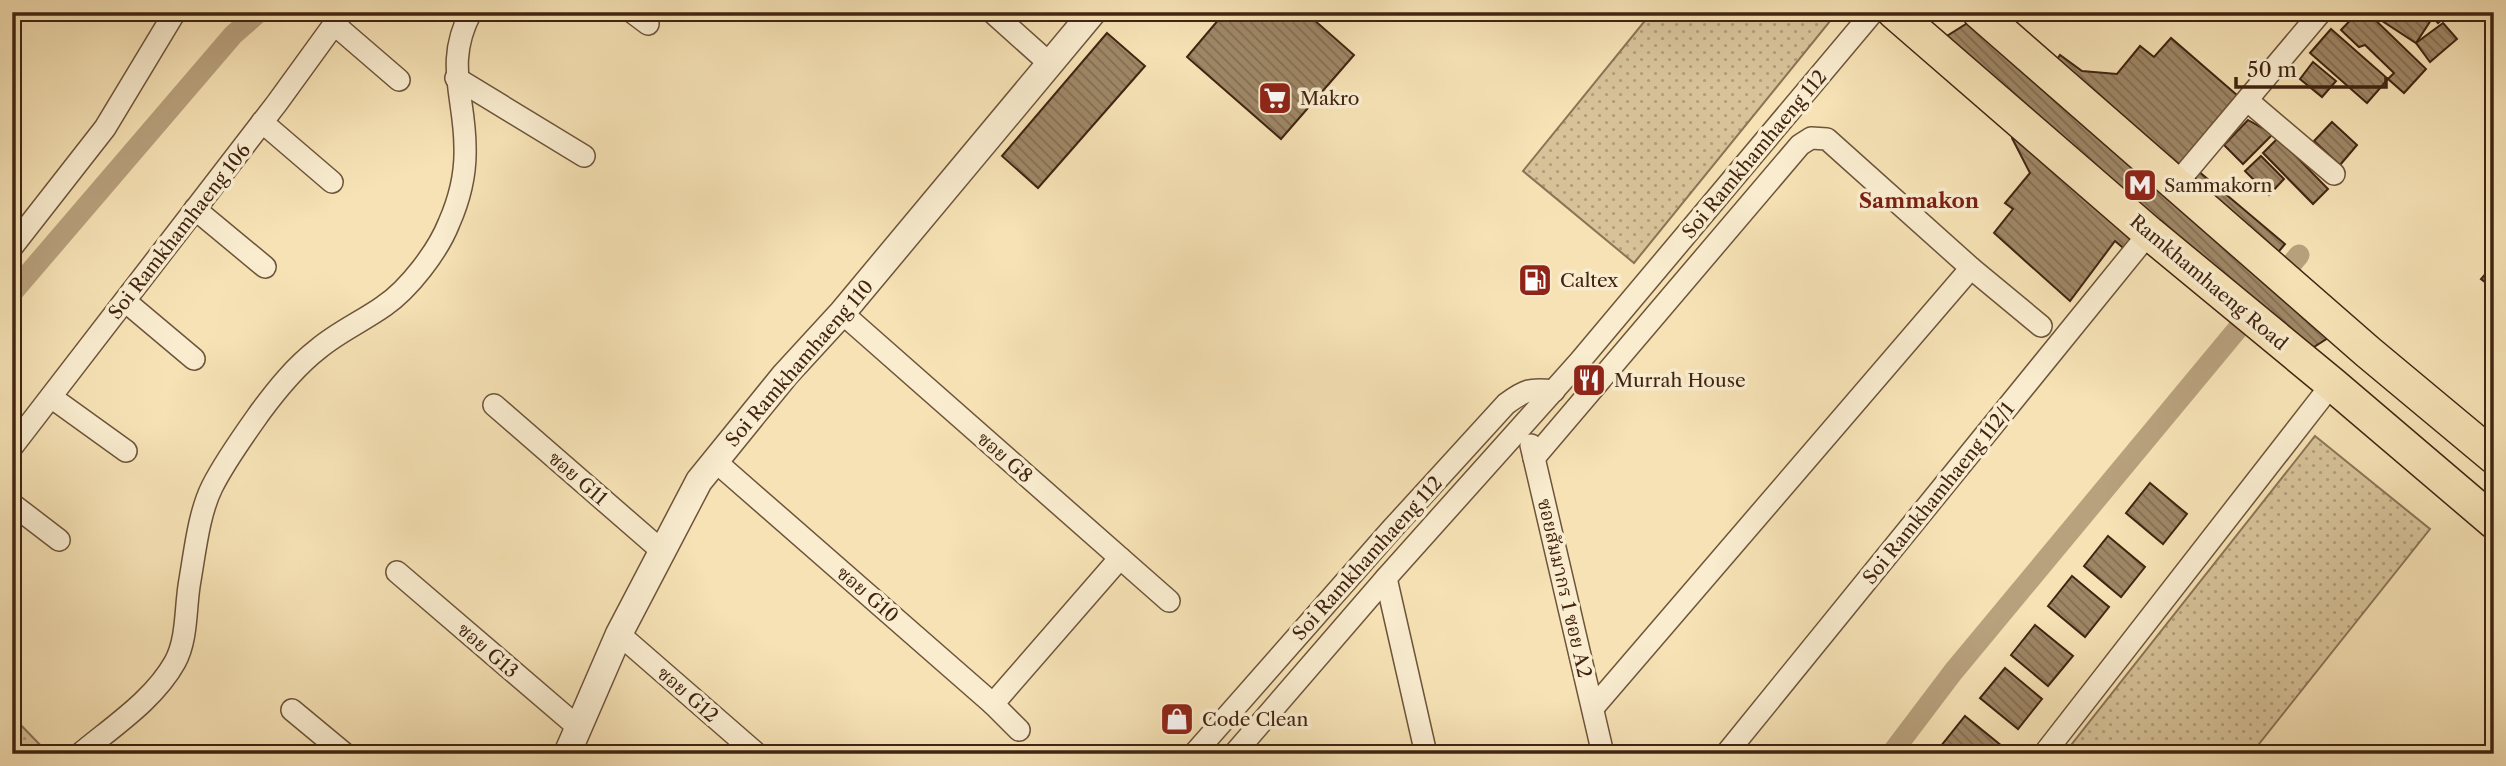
<svg xmlns="http://www.w3.org/2000/svg" width="2506" height="766" viewBox="0 0 2506 766" font-family="'Libre Caslon Text','Noto Serif Thai',serif">
  <defs>
    <pattern id="grass-dots" width="8" height="8" patternUnits="userSpaceOnUse" patternTransform="scale(1.75)"><rect width="8" height="8" fill="#d7c299"/><path d="M2 2h.1M6 6h.1" fill="none" stroke="#b09d7b" stroke-width="1.8" stroke-linecap="round"/></pattern>
    <pattern id="building-back-hatch" width="6" height="6" patternUnits="userSpaceOnUse" patternTransform="scale(1.75)"><rect width="6" height="6" fill="#9f8766"/><path d="M-1 5l2 2M0 0l6 6M5-1l2 2" fill="none" stroke="#836e53"/></pattern>
  </defs>
  <rect width="100%" height="100%" fill="#f6e2b5"/>
  <filter id="stains"><feTurbulence type="fractalNoise" baseFrequency=".00286" numOctaves="4"/><feColorMatrix values="0 0 0 0 .2 0 0 0 0 .09 0 0 0 0 .02 0 0 0 .5 -.17"/></filter>
  <radialGradient id="worn" r=".72"><stop offset=".6" stop-color="#630" stop-opacity="0"/><stop offset="1" stop-color="#630" stop-opacity=".3"/></radialGradient>
  <g fill="url(#grass-dots)" stroke="#8c7355" stroke-width="2">
    <path d="M1652,12h169l10,8 -197,243 -111,-92z"/>
    <path d="M2315,436l115,93 -179,225h-187z"/>
    <path d="M12,716l37,38h-37z"/>
  </g>
  <g fill="none" stroke-linecap="round" stroke-linejoin="round">
    <g stroke="#b8a17d" stroke-width="21">
      <path d="M12,293l221,-258 26,-23"/>
      <path d="M1891,754l62,-82 346,-417"/>
    </g>
  </g>
  <g fill="url(#building-back-hatch)" stroke="#412411" stroke-width="2">
    <path d="M1225,12h80l49,43 -73,84 -94,-82z"/>
    <path d="M1985,12l66,56 9,-13 22,16 35,3 23,-28 14,11 17,-19 67,58 -41,74 88,74 -10,12 78,66 -50,32 -165,-115 -11,12 -12,-10 -45,60 -76,-68 19,-24 -8,-6 25,-30 -18,-35 4,-5 -77,-92z"/>
    <path d="M2358,12h9l59,57 -22,24 -16,-14 6,-6 -29,-28 -6,2 -18,-17z"/>
    <path d="M2375,12h51l7,5 -17,26 -43,-28z"/>
    <path d="M2428,12h22l-12,11z"/>
    <path d="M2443,23l14,16 -27,23 -14,-19z"/>
    <path d="M2331,29l57,50 -21,24 -57,-50z"/>
    <path d="M1107,33l38,33 -107,122 -36,-32z"/>
    <path d="M2313,62l23,19 -14,16 -22,-18z"/>
    <path d="M2248,120l25,14 -30,30 -19,-19z"/>
    <path d="M2332,122l25,23 -17,20 -26,-24z"/>
    <path d="M2278,138l50,51 -15,15 -50,-51z"/>
    <path d="M2261,156l23,23 -15,16 -24,-24z"/>
    <path d="M2494,264v25l-13,-10z"/>
    <path d="M2150,483l37,31 -24,30 -37,-31z"/>
    <path d="M2108,536l37,31 -24,30 -37,-31z"/>
    <path d="M2072,576l37,31 -24,30 -37,-31z"/>
    <path d="M2035,625l38,31 -25,30 -37,-31z"/>
    <path d="M2005,668l37,31 -24,30 -38,-31z"/>
    <path d="M1965,716l38,31 -6,7h-47l-9,-8z"/>
  </g>
  <g fill="none" stroke-linecap="round" stroke-linejoin="round">
    <g stroke="#6e543a" stroke-width="24">
      <g id="minor">
        <path d="M632,12l16,12"/>
        <path d="M992,12l58,52"/>
        <path d="M334,24l65,56"/>
        <path d="M456,78l128,78"/>
        <path d="M2248,101l86,73"/>
        <path d="M262,122l70,60"/>
        <path d="M2177,183l144,-171"/>
        <path d="M195,209l70,58"/>
        <path d="M12,247l93,-119 70,-116"/>
        <path d="M125,301l69,58"/>
        <path d="M842,313l327,288"/>
        <path d="M51,397l75,54"/>
        <path d="M494,405l168,146"/>
        <path d="M1531,445l72,309"/>
        <path d="M12,447l265,-344 66,-91"/>
        <path d="M1534,458l266,-313 11,-7 16,1 144,129 70,58"/>
        <path d="M715,461l278,243 26,26"/>
        <path d="M12,504l47,36"/>
        <path d="M397,572l182,156"/>
        <path d="M1386,578l40,176"/>
        <path d="M619,634l138,120"/>
        <path d="M993,704l127,-146"/>
        <path d="M1593,708l378,-440"/>
        <path d="M292,710l53,44"/>
        <path d="M80,754c32,-27 74,-54 95,-92 13,-24 10,-56 15,-82 5,-29 9,-67 22,-93 13,-26 32,-52 49,-76 17,-23 34,-44 57,-62 20,-17 45,-28 66,-43 25,-17 54,-55 65,-83 11,-25 17,-48 16,-76 0,-51 -21,-84 6,-135"/>
        <path d="M1194,754l197,-224 115,-126c19,-14 24,-16 48,-13"/>
        <path d="M1234,754l152,-176 194,-217 293,-349"/>
        <path d="M1726,754l423,-521"/>
        <path d="M2044,754l288,-370"/>
      </g>
    </g>
    <g stroke="#6e543a" stroke-width="29">
      <path id="tertiary" d="M567,754l52,-120 80,-153 86,-106 57,-62 251,-301"/>
    </g>
    <g stroke="#412411" stroke-width="36">
      <g id="primary">
        <path d="M1894,12l255,221 183,151 162,138"/>
        <path d="M1979,12l389,340 126,105"/>
      </g>
    </g>
    <use href="#minor" stroke="#f9eccf" stroke-width="21"/>
    <use href="#tertiary" stroke="#f9eccf" stroke-width="26"/>
    <use href="#primary" stroke="#f6e2b5" stroke-width="33"/>
  </g>
  <defs>
    <g id="supermarket-square" transform="scale(1.75)"><rect x="-9" y="-9" width="18" height="18" rx="4" fill="#8f2418" stroke="#f9eccf"/><path d="M-6-5.5h2.5l.6 2H6L4.5 2H-2.5L-4.4-4H-6ZM-1.5 3.2a1.3 1.3 0 1 0 .1 0ZM3 3.2a1.3 1.3 0 1 0 .1 0Z" fill="#fff"/></g>
    <g id="metro-square" transform="scale(1.75)"><rect x="-9" y="-9" width="18" height="18" rx="4" fill="#8f2418" stroke="#f9eccf"/><path d="M-5.5 5V-5H-3L0 0L3-5H5.5V5H3V-.5L0 4L-3-.5V5Z" fill="#fff"/></g>
    <g id="fuel-square" transform="scale(1.75)"><rect x="-9" y="-9" width="18" height="18" rx="4" fill="#8f2418" stroke="#f9eccf"/><path d="M-5.5-6h7V0h2V4h1.3V-2.5L3-4.5l.8-.8L6-3V5H2.5V1h-1V6h-7ZM-4.2-4.7v3.2H.2V-4.7Z" fill="#fff"/></g>
    <g id="restaurant-square" transform="scale(1.75)"><rect x="-9" y="-9" width="18" height="18" rx="4" fill="#8f2418" stroke="#f9eccf"/><path d="M-5-6h1v4h1v-4h1v4h1v-4h1v5L-1.5 .5V6h-2V.5L-5-1ZM5-6V6H3V1.5H1.5Q1.5-4 5-6Z" fill="#fff"/></g>
    <g id="shop-square" transform="scale(1.75)"><rect x="-9" y="-9" width="18" height="18" rx="4" fill="#8f2418" stroke="#f9eccf"/><path d="M-5-2.5h2.3a2.7 3.5 0 0 1 5.4 0H5L5.5 6h-11ZM-1.5-2.5h3a1.5 2.3 0 0 0-3 0Z" fill="#fff"/></g>
  </defs>
  <g fill-rule="evenodd">
    <use href="#supermarket-square" x="1275" y="98"/>
    <use href="#metro-square" x="2140" y="185"/>
    <use href="#fuel-square" x="1535" y="280"/>
    <use href="#restaurant-square" x="1589" y="380"/>
    <use href="#shop-square" x="1177" y="719"/>
  </g>
  <g text-anchor="middle" stroke-width="7" stroke-linejoin="round" paint-order="stroke">
    <g font-size="19" fill="#412411" stroke="#f9eccf" text-anchor="start">
      <text x="1300" y="105">Makro</text>
      <text x="2164" y="192">Sammakorn</text>
      <text x="1560" y="287">Caltex</text>
      <text x="1614" y="387">Murrah House</text>
      <text x="1202" y="726">Code Clean</text>
    </g>
    <g font-size="19" fill="#412411" stroke="#f9eccf">
      <text transform="translate(1754 154) rotate(-50)" y="7">Soi Ramkhamhaeng 112</text>
      <text transform="translate(179 231) rotate(-52)" y="7">Soi Ramkhamhaeng 106</text>
      <text transform="translate(2209 282) rotate(40)" y="7">Ramkhamhaeng Road</text>
      <text transform="translate(799 363) rotate(-49)" y="7">Soi Ramkhamhaeng 110</text>
      <text transform="translate(1005 457) rotate(41)" y="7">ซอย G8</text>
      <text transform="translate(578 478) rotate(41)" y="7">ซอย G11</text>
      <text transform="translate(1938 493) rotate(-51)" y="7">Soi Ramkhamhaeng 112/1</text>
      <text transform="translate(1367 558) rotate(-48)" y="7">Soi Ramkhamhaeng 112</text>
      <text transform="translate(1565 588) rotate(77)" y="7">ซอยสัมมากร 1 ซอย A2</text>
      <text transform="translate(868 594) rotate(41)" y="7">ซอย G10</text>
      <text transform="translate(488 650) rotate(41)" y="7">ซอย G13</text>
      <text transform="translate(688 694) rotate(41)" y="7">ซอย G12</text>
    </g>
    <g font-size="21" font-weight="bold" fill="#7a1f14" stroke="#f9eccf">
      <text x="1919" y="208">Sammakon</text>
    </g>
  </g>
  <rect width="2506" height="766" fill="none" stroke="#f6e2b5" stroke-width="42"/>
  <rect x="14" y="14" width="2478" height="738" fill="none" stroke="#412411" stroke-width="3.5"/>
  <rect x="21" y="21" width="2464" height="724" fill="none" stroke="#412411" stroke-width="2"/>
  <path d="M2236 77v10h150v-10" fill="none" stroke="#412411" stroke-width="3.5"/>
  <text x="2247" y="77" font-size="21" fill="#412411" stroke="#f9eccf" stroke-width="5" paint-order="stroke">50 m</text>
  <rect width="100%" height="100%" filter="url(#stains)"/>
  <rect width="100%" height="100%" fill="url(#worn)"/>
</svg>
